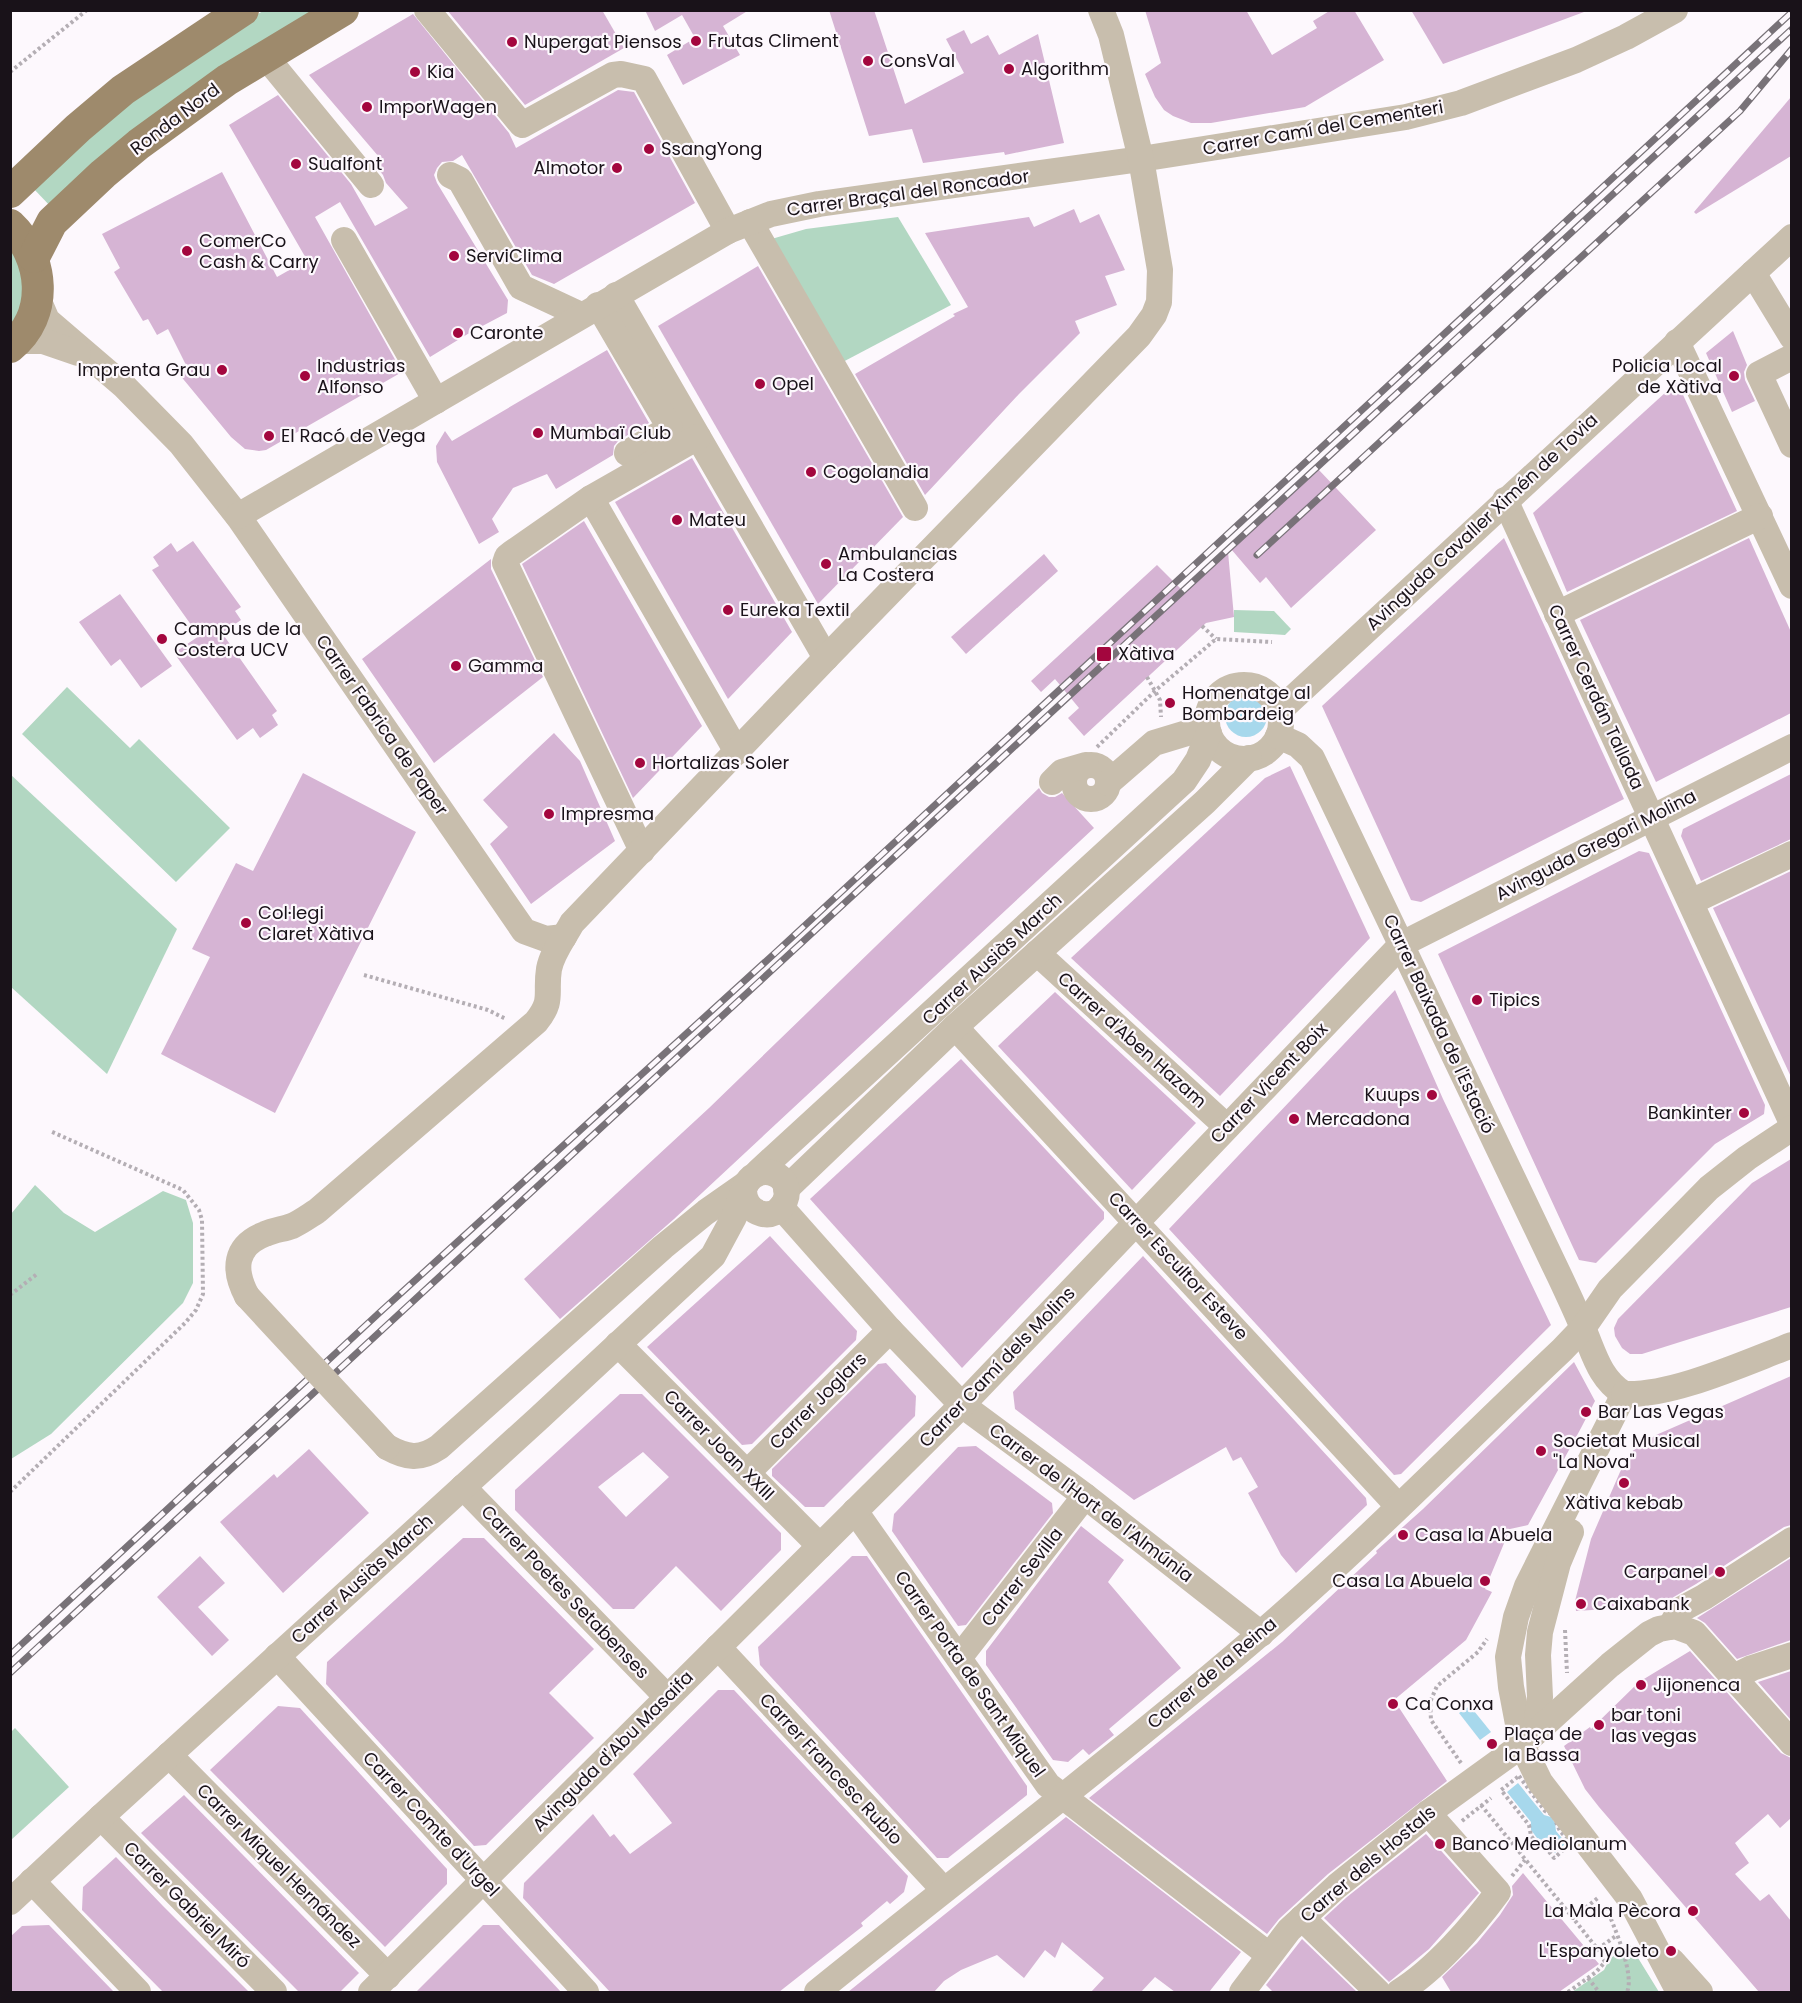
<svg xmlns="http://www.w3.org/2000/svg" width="1802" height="2003" viewBox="0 0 1802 2003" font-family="Poppins,sans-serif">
  <rect width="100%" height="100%" fill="#fdf8fd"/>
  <g fill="#b2d7c2">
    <path d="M263,11h62l-272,198 -21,-22 89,-81 99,-70z"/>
    <path d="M898,217l53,88 -112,59 -71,-124 38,-11z"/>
    <path d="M10,245c5,8 11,17 13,26 6,19 -1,41 -13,55z"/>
    <path d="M1234,610l40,1 17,18 -6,6 -51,-3z"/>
    <path d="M67,687l63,61 9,-9 91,89 -54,54 -154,-148z"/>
    <path d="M10,774l167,155 -70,145 -96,-87z"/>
    <path d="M35,1185l29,28 31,19 68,-41 23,9 7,23v60l-10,20 -132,131 -40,25v-245z"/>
    <path d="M15,1728l54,59 -58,53 -1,-107z"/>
    <path d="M1630,1945l29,47h-87l32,-22 3,-6 -1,-3z"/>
  </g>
  <g fill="#a7d8ec">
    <circle cx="1246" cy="716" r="21"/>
    <path d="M1470,1706l21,26 -11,8 -21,-27z"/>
    <path d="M1518,1783l26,32 7,2 4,6 1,8 10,12 -11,10 -11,-12 -7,-3 -6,-8v-8l-24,-30z"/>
  </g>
  <g fill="#d6b4d4" fill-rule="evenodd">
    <path d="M447,10h155l22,38 -99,57z"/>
    <path d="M645,10h104l-26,16 17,29 -57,30 -16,-30 28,-17 -13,-23 -27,16z"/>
    <path d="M829,10h45l31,94 59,-31 -18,-34 18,-9 7,14 17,-9 11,20 39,-21 26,109 -59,12 -1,-3 -81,11 -11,-34 -43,7z"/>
    <path d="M1145,10h101l26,45 45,-27 -4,-7 18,-11h23l30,50 -79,47 -94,16h-20l-18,-7 -9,-6 -9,-13 -10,-23 16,-11z"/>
    <path d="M1411,10h172l1,2 -141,52z"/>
    <path d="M413,14l96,119 7,15 102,-58 16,2 61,111 -141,81 -22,-9 -70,-120 -9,6 -11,1 -5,6 -3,7 3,8 71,117 -1,13 -36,19 -41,25 -90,-155 -25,15 87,155 -136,78 -7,1 -14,-2 -14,-12 -52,-63 9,-5 -20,-40 -11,6 -9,-16 -5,2 -29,-49 6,-4 -18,-34 120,-62 55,105 30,-17 -78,-135 49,-30 73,89 24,42 33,-18 -22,-25 -3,-8 -10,-12 6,-6 -70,-82z"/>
    <path d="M1791,97v59l-95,58 -2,-2z"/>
    <path d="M1074,209l6,14 19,-9 26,56 -20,6 12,29 -42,16 5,12 -61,61 -94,101 -70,-121 100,-58 -2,-2 15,-7 -43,-74 104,-16 5,10z"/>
    <path d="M758,266l145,251 -85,87 -160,-278z"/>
    <path d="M1733,331l14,34 -3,7 1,8 10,21 -23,11 -26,-59z"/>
    <path d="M607,350l42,73 -30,17 -5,6 -1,9 -57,34 -9,-15 -34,14 -21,31 7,13 -20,12 -42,-82 -1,-16 9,-15 7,10z"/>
    <path d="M1677,382l60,129 -170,81 -34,-79z"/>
    <path d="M692,458l100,174 -64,67 -113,-197z"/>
    <path d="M1318,469l58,61 -85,78 -25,-31 -6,6 -29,-34z"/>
    <path d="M584,521l118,205 -69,72 -111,-234z"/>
    <path d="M1504,538l120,261 -203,103 -10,-2 -89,-194z"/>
    <path d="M1749,538l42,94v81l-135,69 -76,-162z"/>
    <path d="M193,541l48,66 -6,4 6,9 -19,13 55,78 -5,4 6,10 -18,13 -7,-10 -16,12 -63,-87 25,-17 -47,-66 7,-4 -6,-9 18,-14 6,9z"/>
    <path d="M1228,552l6,65 -28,6 -122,113 -16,-18 11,-10 -24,-29 -14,13 -10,-11 126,-116 27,27z"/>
    <path d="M1044,554l14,17 -92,83 -15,-17z"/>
    <path d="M491,559v10l52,108 -109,86 -72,-104z"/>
    <path d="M120,594l52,72 -31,22 -21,-29 -9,7 -32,-44z"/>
    <path d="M554,733l26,28 35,80 -84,63 -41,-60 18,-17 -25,-27z"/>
    <path d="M1290,766l80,172 -150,158 -149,-138 194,-180z"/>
    <path d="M303,773l113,59 -141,281 -114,-59 49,-97 -18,-8 44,-86 17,8z"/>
    <path d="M1791,774v65l-90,42 -20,-45 2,-7z"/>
    <path d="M1039,788l3,5 7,4h6l7,-4 32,35 -420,391 -114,100 -36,-40 185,-171z"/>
    <path d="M1639,851l10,2 116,252 -1,9 -49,30 -119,119 -17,-3 -7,-15 -134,-291z"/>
    <path d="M1791,871v206l-78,-169z"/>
    <path d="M1395,990l48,109 108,226 -150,149 -7,1 -225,-246z"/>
    <path d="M1055,992l141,131 -64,67 -134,-144z"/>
    <path d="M961,1059l143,153v7l-142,149 -152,-169z"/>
    <path d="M1791,1159v148l-149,47h-12l-8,-6 -7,-12 -1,-8 4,-9 134,-136z"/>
    <path d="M770,1236l87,95 -1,9 -104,104 -10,1 -95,-98z"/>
    <path d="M1143,1256l223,242 1,7 -71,68 -15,-18 -33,-62 10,-6 -17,-30 -8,4 -7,-14 -92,53 -119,-91 -2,-17z"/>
    <path d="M1574,1362l21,39 -14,27 -53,97 -18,4 -25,60 7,3 -26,48 -72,60 53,81 -119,93 -49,45 -12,15 -178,-136 193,-156 95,-89 -1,-2 47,-42z"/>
    <path d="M886,1363l30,33 -1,20 -91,91h-19l-33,-31v-7l106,-105z"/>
    <path d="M1791,1376v149l-7,2 -88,57 -24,14 -32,9 -64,4 -1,-10 16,-62 29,-67 11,-20 25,-17z"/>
    <path d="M620,1394h22l139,139v17l-60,61 -45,-45 -42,43h-21l-98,-99v-20zM643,1452l26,25 -43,40 -28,-30z"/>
    <path d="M976,1446l76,57 1,10 -87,112 -8,1 -66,-95 2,-17 64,-67z"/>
    <path d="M309,1449l60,64 -86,80 -63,-71 54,-48 3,4z"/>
    <path d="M1081,1526l43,34 -16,22 73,86 -72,61 5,6 -25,20 -6,-6 -15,13 -15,-2 -67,-95v-14z"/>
    <path d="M463,1538h21l110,111 -45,44 45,45 -108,107 -12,1 -148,-162 1,-22z"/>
    <path d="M200,1556l25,27 -27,24 31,33 -17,16 -55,-59z"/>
    <path d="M852,1556h15l160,230v9l-79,63h-11l-177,-193 -2,-18z"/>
    <path d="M1791,1558v82l-54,19 -32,-36 -8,-5z"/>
    <path d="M1690,1651l91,102 10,5v60l-11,10 -12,-14 -33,29 14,20 -14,11 25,27 9,-7 22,27v71h-32l-160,-185 -14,-18 -21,-43 26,-19 1,2 48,-47z"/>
    <path d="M1791,1671v49l-33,-38z"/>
    <path d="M718,1690h16l174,186 -4,16 -14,12 -3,-3 -26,22 2,3 -84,66h-169l-87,-94 1,-15 69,-69 17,23 4,-3 16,20 42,-31 -39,-49z"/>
    <path d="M278,1706l22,2 147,161v15l-62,63 -175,-177z"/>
    <path d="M184,1795l175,178 -19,19h-41l-158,-159z"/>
    <path d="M1066,1817l175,135 -32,40h-34l-20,-15 -14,15h-50l13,-14 -42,-36 -7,16 -10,-8 -21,28 -27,-23 -36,15 -17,11 -10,11h-86z"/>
    <path d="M1426,1834l53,59 -50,56 -40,33 -65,-64 23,-21z"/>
    <path d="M116,1857l47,49 86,86h-86l-81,-82 1,-23z"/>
    <path d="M1523,1873l76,91 -40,28h-108l-9,-15 35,-34 23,-28 13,-20 -1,-9z"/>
    <path d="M49,1925l65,67h-104v-55l12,-11z"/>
    <path d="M483,1925h16l62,67h-145z"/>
    <path d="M1302,1939l55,53h-84l-7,-7z"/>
  </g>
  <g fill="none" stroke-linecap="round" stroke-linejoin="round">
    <g stroke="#b4aeb4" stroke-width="4" stroke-dasharray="3 3" stroke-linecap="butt">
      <path d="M10,72l77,-62"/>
      <path d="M1202,626l14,13"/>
      <path d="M1147,677l13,23 1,17"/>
      <path d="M1097,747l59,-57 60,-51 56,3"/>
      <path d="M364,975l124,35 18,9"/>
      <path d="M10,1295l27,-21"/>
      <path d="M10,1492l175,-169 11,-13 7,-16 -1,-74 -3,-10 -16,-20 -133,-59"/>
      <path d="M1565,1630l2,43"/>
      <path d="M1461,1763l-30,-43 -1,-18 7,-16 41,-34 9,-13"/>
      <path d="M1519,1776l26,35 8,4 7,16 11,12 -17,15 -11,-14 -8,-3 -4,-5 -2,-11 -28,-35z"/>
      <path d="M1481,1805l92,113 26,-21"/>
      <path d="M1462,1821l29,-23"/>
      <path d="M1512,1876l13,-16"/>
      <path d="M1606,1908c8,17 29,67 21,84"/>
      <path d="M1598,1949l19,-14"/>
      <path d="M1588,1978l11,14"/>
      <path d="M1568,1992l28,-20 9,-10 -6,-11 -26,-33"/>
    </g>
    <g stroke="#c8bead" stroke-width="26">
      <path d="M427,10l95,115 91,-50 8,-1 23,5 84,152"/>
      <path d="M266,57l105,128"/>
      <path d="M450,175l10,5 61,107 60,28"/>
      <path d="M750,222l165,286"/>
      <path d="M344,240l92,161"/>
      <path d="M1753,273l39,64"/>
      <path d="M616,295l210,363"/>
      <path d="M38,299l9,21 77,66 57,58 59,75 284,412 22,8 18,-2"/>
      <path d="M598,305l72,123 -43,25"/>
      <path d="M17,341h26l35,12"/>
      <path d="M1677,342l115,244"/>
      <path d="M1792,357l-33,17 33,71"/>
      <path d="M591,498l146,254"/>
      <path d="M1505,500l287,623"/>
      <path d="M238,516l490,-285 43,-17 48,-10 322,-45 265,-42 55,-14 115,-43 50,-23 49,-27"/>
      <path d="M1557,614l203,-98"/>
      <circle cx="1244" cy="722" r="37"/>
      <path d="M1279,711l513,-474"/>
      <path d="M1278,736l20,9 14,13 248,519c8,17 16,34 23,51 11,25 16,50 41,66"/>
      <circle cx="1091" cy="782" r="17"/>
      <path d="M1052,782l10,-10 24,-7"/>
      <path d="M1108,783l46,-40 33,-10 20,-13"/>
      <path d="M642,851l-137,-288 2,-6 5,-4 79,-55 107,-61"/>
      <path d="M1691,902l101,-48"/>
      <path d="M1037,953l190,174"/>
      <path d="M955,1027l443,479"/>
      <path d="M758,1172l426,-391 14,-21 11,-27"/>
      <path d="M786,1189l169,-162 250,-225 44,-44"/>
      <path d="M781,1207l109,123 72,75 123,91 176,138"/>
      <path d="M247,1296c-14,-26 -13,-50 18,-62 9,-4 19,-5 27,-8 9,-4 17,-10 25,-15l219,-189c18,-22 9,-28 13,-53 3,-16 15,-31 23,-46l254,-265 313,-322 15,-21 5,-13 1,-32 -19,-111 -30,-124 -10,-25"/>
      <path d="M618,1344l202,202"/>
      <path d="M1624,1394l-97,192 -11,31 -8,40 3,30 11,58 18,37 90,117 49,93"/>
      <path d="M1624,1394c49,2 120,-31 168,-49"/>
      <path d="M387,1447c20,11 33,13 52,0l224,-200 43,-35 40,-28"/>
      <path d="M747,1473l143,-143"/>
      <path d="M463,1487l204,210"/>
      <path d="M855,1511l193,274 221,170"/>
      <path d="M1670,1627l10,-17 24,-13 88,-57"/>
      <path d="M718,1647l226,243"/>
      <path d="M277,1656l309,336"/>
      <path d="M959,1658l126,-162"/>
      <path d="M1734,1677l18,-9 40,-13"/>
      <path d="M1535,1733l5,-36 -2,-42 2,-23 18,-69 13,-31"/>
      <path d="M169,1755l219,221"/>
      <path d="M101,1817l173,175"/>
      <path d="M32,1881l106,111"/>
      <path d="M10,1902l91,-85 438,-399 174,-162 21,-39 12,-33c15,-24 49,-8 39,17 -9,23 -40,14 -41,-10"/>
      <path d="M1302,1918l76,74"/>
      <path d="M1672,1961l28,31"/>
      <path d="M371,1992l591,-587 440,-461 390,-197"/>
      <path d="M817,1992c147,-119 299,-234 442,-357 105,-90 202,-190 303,-285l21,-22 27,-39 99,-101 38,-30 45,-30"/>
      <path d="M1242,1992l47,-62 48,-44 91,-73 94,-68 88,-80 39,-31 10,-5 16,-3 19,7 98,110"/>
      <path d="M1399,1992c36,-22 74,-66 99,-100l-70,-79"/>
    </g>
    <g stroke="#9e8a6c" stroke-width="32">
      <path d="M10,192l68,-64 45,-38 120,-80"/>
      <path d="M10,225c34,32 40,90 0,122"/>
      <path d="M34,257l18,-35 51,-48 36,-30 88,-64 116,-70"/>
    </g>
    <g stroke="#787278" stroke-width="7">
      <g id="rail">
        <path d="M1257,555l483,-444 52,-62"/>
        <path d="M10,1655l368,-341 396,-360 1018,-942"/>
        <path d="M10,1673l1782,-1644"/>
      </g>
    </g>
    <use href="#rail" stroke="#fdf8fd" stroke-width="4.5" stroke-dasharray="14" stroke-linecap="butt"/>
    <path stroke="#c8bead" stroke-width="26" d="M247,1296l140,151"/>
  </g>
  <g fill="#a3063e" stroke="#fdf8fd" stroke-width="2">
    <circle cx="696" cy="41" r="6"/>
    <circle cx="512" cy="42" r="6"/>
    <circle cx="868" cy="61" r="6"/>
    <circle cx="1009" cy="69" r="6"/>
    <circle cx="415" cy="72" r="6"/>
    <circle cx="367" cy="107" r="6"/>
    <circle cx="649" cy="149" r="6"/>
    <circle cx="296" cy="164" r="6"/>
    <circle cx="617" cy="168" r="6"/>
    <circle cx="187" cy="251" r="6"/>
    <circle cx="454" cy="256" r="6"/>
    <circle cx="458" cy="333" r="6"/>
    <circle cx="222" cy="370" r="6"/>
    <circle cx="305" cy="376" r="6"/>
    <circle cx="1734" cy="376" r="6"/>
    <circle cx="760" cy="384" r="6"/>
    <circle cx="538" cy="433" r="6"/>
    <circle cx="269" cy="436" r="6"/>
    <circle cx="811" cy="472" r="6"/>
    <circle cx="677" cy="520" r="6"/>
    <circle cx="826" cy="564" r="6"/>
    <circle cx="728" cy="610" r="6"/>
    <circle cx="162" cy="639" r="6"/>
    <rect x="1096" y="646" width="16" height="16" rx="3"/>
    <circle cx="456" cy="666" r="6"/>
    <circle cx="1170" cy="703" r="6"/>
    <circle cx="640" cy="763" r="6"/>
    <circle cx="549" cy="814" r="6"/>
    <circle cx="246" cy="923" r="6"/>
    <circle cx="1477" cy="1000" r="6"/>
    <circle cx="1432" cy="1095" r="6"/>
    <circle cx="1744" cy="1113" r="6"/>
    <circle cx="1294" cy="1119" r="6"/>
    <circle cx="1586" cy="1412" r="6"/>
    <circle cx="1541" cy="1451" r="6"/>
    <circle cx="1624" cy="1483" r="6"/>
    <circle cx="1403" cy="1535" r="6"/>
    <circle cx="1720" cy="1572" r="6"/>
    <circle cx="1485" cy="1581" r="6"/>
    <circle cx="1581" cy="1604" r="6"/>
    <circle cx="1641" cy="1685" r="6"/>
    <circle cx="1393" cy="1704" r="6"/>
    <circle cx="1599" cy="1725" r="6"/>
    <circle cx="1492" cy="1744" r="6"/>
    <circle cx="1440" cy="1844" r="6"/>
    <circle cx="1693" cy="1911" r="6"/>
    <circle cx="1671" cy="1951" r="6"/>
  </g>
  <g text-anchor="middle" stroke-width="4.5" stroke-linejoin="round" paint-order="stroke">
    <g font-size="18" fill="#191219" stroke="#fdf8fd" text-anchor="start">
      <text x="708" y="47">Frutas Climent</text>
      <text x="524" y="48">Nupergat Piensos</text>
      <text x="880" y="67">ConsVal</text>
      <text x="1021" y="75">Algorithm</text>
      <text x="427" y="78">Kia</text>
      <text x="379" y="113">ImporWagen</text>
      <text x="661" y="155">SsangYong</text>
      <text x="308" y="170">Sualfont</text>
      <text x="605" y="174" text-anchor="end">Almotor</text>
      <text x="199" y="247">ComerCo<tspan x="199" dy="21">Cash &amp; Carry</tspan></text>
      <text x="466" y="262">ServiClima</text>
      <text x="470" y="339">Caronte</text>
      <text x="317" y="372">Industrias<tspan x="317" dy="21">Alfonso</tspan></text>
      <text x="1722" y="372" text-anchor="end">Policia Local<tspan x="1722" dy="21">de Xàtiva</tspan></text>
      <text x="210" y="376" text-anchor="end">Imprenta Grau</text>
      <text x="772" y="390">Opel</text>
      <text x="550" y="439">Mumbaï Club</text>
      <text x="281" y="442">El Racó de Vega</text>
      <text x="823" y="478">Cogolandia</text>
      <text x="689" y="526">Mateu</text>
      <text x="838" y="560">Ambulancias<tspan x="838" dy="21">La Costera</tspan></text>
      <text x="740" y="616">Eureka Textil</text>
      <text x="174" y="635">Campus de la<tspan x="174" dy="21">Costera UCV</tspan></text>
      <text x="1118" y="660">Xàtiva</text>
      <text x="468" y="672">Gamma</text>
      <text x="1182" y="699">Homenatge al<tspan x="1182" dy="21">Bombardeig</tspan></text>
      <text x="652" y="769">Hortalizas Soler</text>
      <text x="561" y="820">Impresma</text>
      <text x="258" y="919">Col·legi<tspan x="258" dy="21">Claret Xàtiva</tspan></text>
      <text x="1489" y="1006">Tipics</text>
      <text x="1420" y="1101" text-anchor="end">Kuups</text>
      <text x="1732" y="1119" text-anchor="end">Bankinter</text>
      <text x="1306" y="1125">Mercadona</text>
      <text x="1598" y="1418">Bar Las Vegas</text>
      <text x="1553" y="1447">Societat Musical<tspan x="1553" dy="21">"La Nova"</tspan></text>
      <text x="1624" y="1509" text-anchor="middle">Xàtiva kebab</text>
      <text x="1415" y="1541">Casa la Abuela</text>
      <text x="1708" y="1578" text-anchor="end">Carpanel</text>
      <text x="1473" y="1587" text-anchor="end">Casa La Abuela</text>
      <text x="1593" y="1610">Caixabank</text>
      <text x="1653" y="1691">Jijonenca</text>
      <text x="1405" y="1710">Ca Conxa</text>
      <text x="1611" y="1721">bar toni<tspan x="1611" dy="21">las vegas</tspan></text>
      <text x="1504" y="1740">Plaça de<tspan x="1504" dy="21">la Bassa</tspan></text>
      <text x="1452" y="1850">Banco Mediolanum</text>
      <text x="1681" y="1917" text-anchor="end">La Mala Pècora</text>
      <text x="1659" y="1957" text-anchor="end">L'Espanyoleto</text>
    </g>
    <g font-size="18" fill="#191219" stroke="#fdf8fd">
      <text transform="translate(175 119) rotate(-37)" y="6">Ronda Nord</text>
      <text transform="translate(1323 128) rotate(-10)" y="6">Carrer Camí del Cementeri</text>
      <text transform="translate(908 193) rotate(-8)" y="6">Carrer Braçal del Roncador</text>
      <text transform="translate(1482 522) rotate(-43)" y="6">Avinguda Cavaller Ximén de Tovia</text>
      <text transform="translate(1596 697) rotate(65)" y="6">Carrer Cerdán Tallada</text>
      <text transform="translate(382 725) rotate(55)" y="6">Carrer Fabrica de Paper</text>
      <text transform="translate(1596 845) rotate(-27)" y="6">Avinguda Gregori Molina</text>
      <text transform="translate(992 959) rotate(-43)" y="6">Carrer Ausiàs March</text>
      <text transform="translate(1439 1024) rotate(65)" y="6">Carrer Baixada de l'Estació</text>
      <text transform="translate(1132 1040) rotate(42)" y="6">Carrer d'Aben Hazam</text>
      <text transform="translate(1269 1083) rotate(-46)" y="6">Carrer Vicent Boix</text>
      <text transform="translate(1178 1266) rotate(47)" y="6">Carrer Escultor Esteve</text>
      <text transform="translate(997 1367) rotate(-46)" y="6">Carrer Camí dels Molins</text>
      <text transform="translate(818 1401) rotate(-45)" y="6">Carrer Joglars</text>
      <text transform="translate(719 1445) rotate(45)" y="6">Carrer Joan XXIII</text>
      <text transform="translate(1091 1503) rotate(37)" y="6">Carrer de l'Hort de l'Almúnia</text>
      <text transform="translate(1022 1577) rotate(-52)" y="6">Carrer Sevilla</text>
      <text transform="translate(362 1579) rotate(-42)" y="6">Carrer Ausiàs March</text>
      <text transform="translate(565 1592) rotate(46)" y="6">Carrer Poetes Setabenses</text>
      <text transform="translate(1212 1673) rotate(-40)" y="6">Carrer de la Reina</text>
      <text transform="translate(970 1674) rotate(55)" y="6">Carrer Porta de Sant Miquel</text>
      <text transform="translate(613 1751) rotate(-45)" y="6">Avinguda d'Abu Masaifa</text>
      <text transform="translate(831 1769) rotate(47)" y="6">Carrer Francesc Rubio</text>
      <text transform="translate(431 1824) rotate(47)" y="6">Carrer Comte d'Urgel</text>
      <text transform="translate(1368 1864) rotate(-40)" y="6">Carrer dels Hostals</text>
      <text transform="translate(279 1866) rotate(45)" y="6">Carrer Miquel Hernández</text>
      <text transform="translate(187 1905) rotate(45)" y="6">Carrer Gabriel Miró</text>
    </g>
  </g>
  <rect width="1802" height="2003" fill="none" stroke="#191219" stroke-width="24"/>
</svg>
